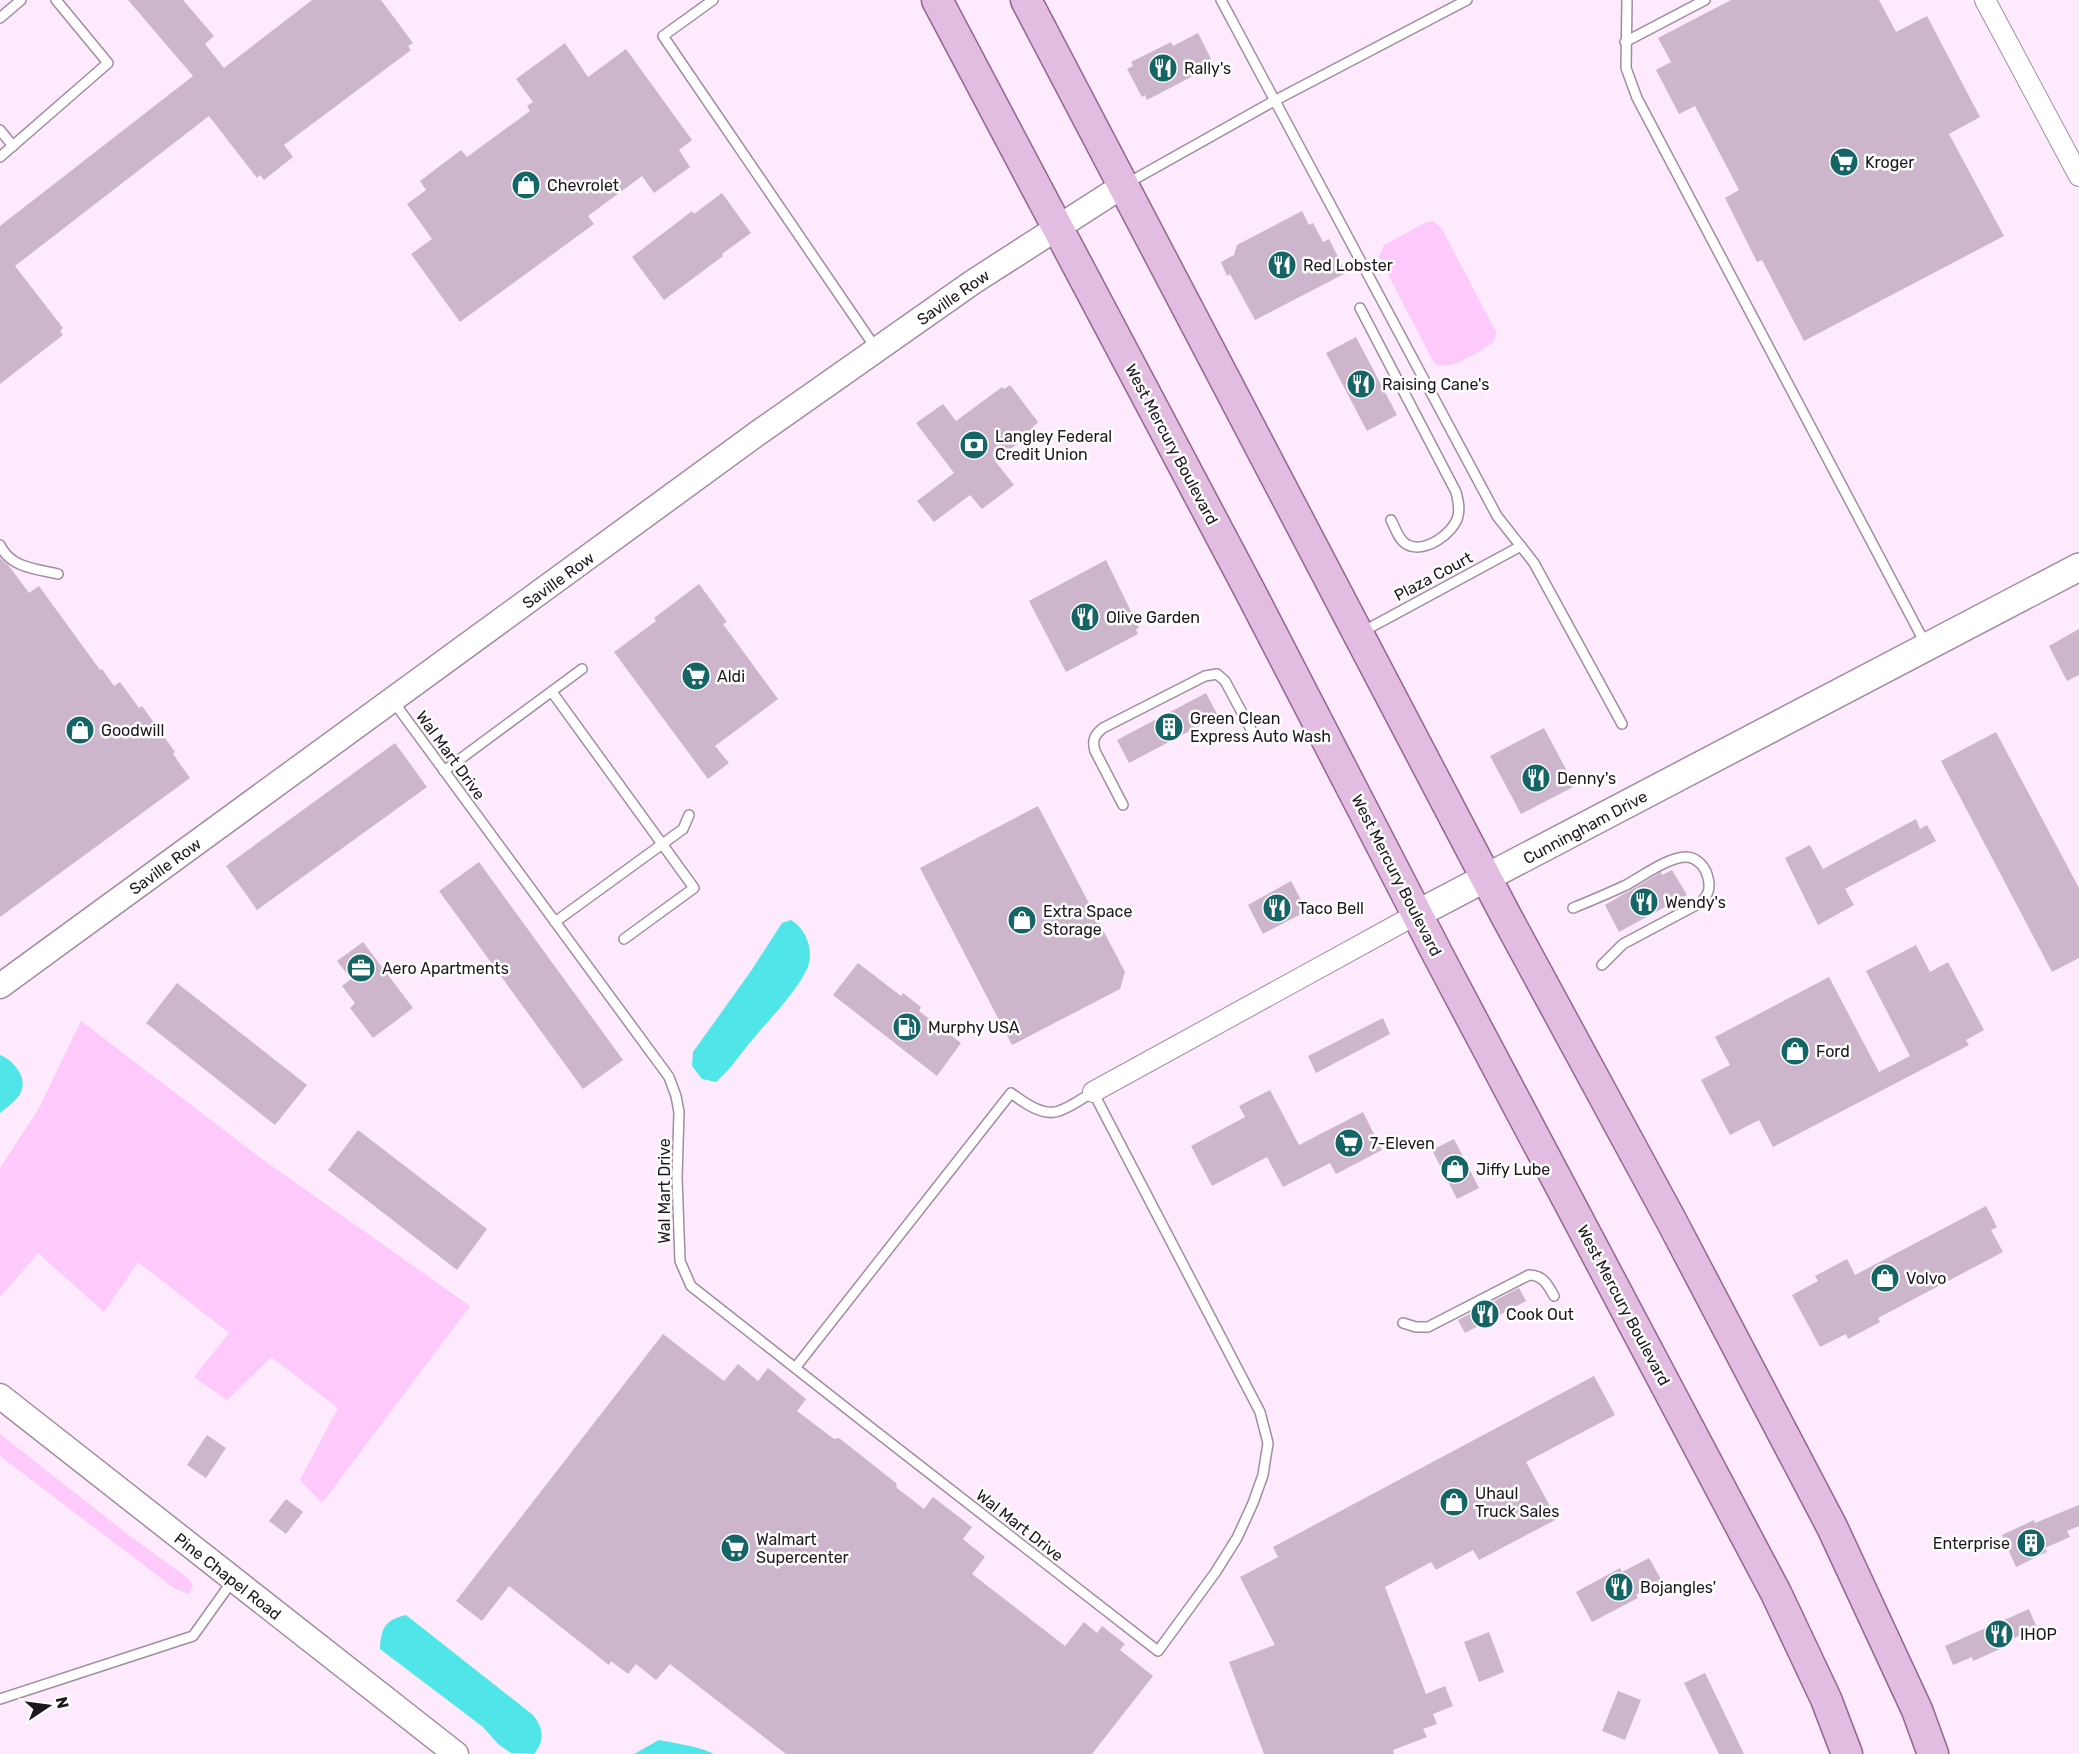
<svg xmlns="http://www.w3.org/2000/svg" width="2079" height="1754" viewBox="0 0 2079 1754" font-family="Rubik,sans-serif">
  <rect width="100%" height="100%" fill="#fdeafc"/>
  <g fill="#fdcafb">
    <path d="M1433,221l9,8 54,103 -2,9 -3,3c-14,8 -42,29 -57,19l-55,-106 5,-12 43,-23z"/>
    <path d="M81,1021l181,138 208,147 -148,197 -22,-23 38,-72 -67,-51 -44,43 -33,-23 35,-44 -91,-71 -34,50 -66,-59 -38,44v-129l38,-58z"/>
    <path d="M0,1434l126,99 63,46 4,7 -5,8 -14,-6 -174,-132z"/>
  </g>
  <g fill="#50e6e9">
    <path d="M791,920c15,8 24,32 16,49 -12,25 -37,49 -54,70 -13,15 -22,30 -37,43l-14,-3 -10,-13 1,-14 58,-81 31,-48z"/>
    <path d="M0,1055c15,6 31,26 18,42 -5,6 -12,11 -18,16z"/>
    <path d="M406,1615l127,100c11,14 12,25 1,39l-23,-1 -13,-9 -15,-17 -103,-78c1,-21 5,-29 26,-34z"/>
    <path d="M659,1740c16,3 42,7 55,14h-80z"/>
  </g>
  <g fill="#cdb6cc">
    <path d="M128,0h55l31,36 -9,8 19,24 88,-68h69l32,43 -5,3 3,4 -127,95 9,12 -29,23 -4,-5 -3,3 -48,-62 -194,150 48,62 -3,3 3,4 -63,49v-158l193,-150z"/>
    <path d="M1731,0h148l17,32 31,-16 53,101 -31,17 55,102 -200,105 -42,-81 -5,2 -32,-64 14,-8 -44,-84 -16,8 -23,-44 15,-8 -13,-24z"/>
    <path d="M1198,33l13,26 -22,12 2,6 -44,23 -2,-5 -3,2 -15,-28 6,-3 -2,-4 40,-20 2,4z"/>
    <path d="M565,43l23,34 38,-28 66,91 -13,10 11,17 -36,26 -12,-17 -54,40 6,8 -134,98 -49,-68 21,-15 -25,-35 19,-14 -6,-9 41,-31 6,7 63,-46 -3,-5 6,-4 -17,-23z"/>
    <path d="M722,193l29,40 -29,21 1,2 -59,44 -32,-43 60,-46 2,3z"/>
    <path d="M1302,211l7,14 4,-2 10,19 6,-3 17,34 -91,47 -25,-46 -3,2 -6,-14 13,-7 3,-10z"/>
    <path d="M1356,337l41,78 -30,16 -41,-78z"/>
    <path d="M1010,385l28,37 -5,5 2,3 -40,31 19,24 -32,24 -12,-14 -36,27 -17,-21 37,-28 -38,-50 27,-19 13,17 46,-34 2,2z"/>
    <path d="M0,558l9,8 20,27 10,-7 61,84 2,-1 12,17 6,-4 19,26 3,-2 33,46 -2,2 17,24 -190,139z"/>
    <path d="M1106,560l33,68 -3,1 2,5 -72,38 -37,-71z"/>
    <path d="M699,584l28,38 -4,2 55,75 -63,47 14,17 -21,16 -94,-127 42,-31 -2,-3z"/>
    <path d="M2079,629v46l-12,6 -18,-35z"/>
    <path d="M1206,693l12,23 -89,47 -12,-23z"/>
    <path d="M1544,728l31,58 -54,28 -31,-58z"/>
    <path d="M1996,732l83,156v70l-27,14 -111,-211z"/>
    <path d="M395,743l32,44 -170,123 -31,-44z"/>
    <path d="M1038,806l87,166 -5,17 -108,56 -92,-177z"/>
    <path d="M1916,819l4,10 7,-4 9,16 -91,48 9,16 -36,20 -33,-67 25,-13 13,24z"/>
    <path d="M479,862l144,198 -40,29 -144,-198z"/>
    <path d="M1672,870l15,25 -68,37 -14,-27 53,-31 3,-2 1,3z"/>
    <path d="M1291,881l16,30 -44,23 -15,-29z"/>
    <path d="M363,942l50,66 -40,30 -23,-30 5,-5 -13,-17 9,-7 -14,-18z"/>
    <path d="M1916,945l14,27 18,-10 36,68 -18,10 3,5 -196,102 -14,-27 -29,15 -29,-55 29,-15 -15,-28 114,-60 50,95 31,-16 -44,-85z"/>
    <path d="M858,963l43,33 2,-3 18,14 -2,4 42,32 -24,33 -104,-81z"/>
    <path d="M177,983l130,102 -32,40 -129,-102z"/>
    <path d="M1383,1018l7,16 -74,39 -8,-17z"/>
    <path d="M1270,1090l29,55 64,-33 19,38 -46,24 -6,-11 -47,24 -16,-30 -55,29 -21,-40 54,-29 -6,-11z"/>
    <path d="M358,1130l129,99 -30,41 -129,-100z"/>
    <path d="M1454,1139l25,49 -22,11 -25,-49z"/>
    <path d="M1986,1206l11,21 -6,3 12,22 -125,66 2,4 -32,17 -2,-5 -26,13 -28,-52 26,-14 -3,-5 32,-17 8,16z"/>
    <path d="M1519,1288l7,13 -61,32 -7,-13z"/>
    <path d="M663,1334l61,47 14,-17 20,17 10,-13 38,31 -9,12 37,28 5,-1 57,45 1,5 27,21 9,-12 39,30 -9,12 22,18 -13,17 93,72 19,-24 13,11 5,-7 23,18 -5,6 33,26 -61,78h-306l-116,-90 -14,16 -20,-16 -8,10 -17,-13 -2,4 -100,-79 -27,35 -26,-20z"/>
    <path d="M1594,1376l21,39 -89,47 31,57 -78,41 -6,-10 -37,20 -5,-8 -46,25 41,107 19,-8 8,20 -20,8 4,10 -14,5 4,8 -34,13 1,4h-130l-35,-92 46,-17 -35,-68 38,-20 -5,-10z"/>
    <path d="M207,1435l19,13 -20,30 -19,-13z"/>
    <path d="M286,1499l17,13 -17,22 -17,-13z"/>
    <path d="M2079,1505v21l-12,5 3,6 -25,11 2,4 -31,15 -14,-32 32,-15 1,3z"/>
    <path d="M1649,1558l13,23 -26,14 2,3 -46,24 -16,-30 44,-24 2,4z"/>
    <path d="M2029,1609l8,19 -32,14 2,4 -34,15 -1,-4 -19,8 -8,-19z"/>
    <path d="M1489,1632l15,40 -25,10 -15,-40z"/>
    <path d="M1705,1673l39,81h-25l-35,-71z"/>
    <path d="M1618,1691l23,9 -16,40 -23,-9z"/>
  </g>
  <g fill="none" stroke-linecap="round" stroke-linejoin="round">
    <g stroke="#a28ca1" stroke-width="12">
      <g id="service">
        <path d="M713,0l-50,36 214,314"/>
        <path d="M1221,0l276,516 37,47 88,161"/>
        <path d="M1627,0l-1,68 11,30 289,547"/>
        <path d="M0,18l21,-18"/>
        <path d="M1625,42l80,-42"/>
        <path d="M0,130l13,16"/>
        <path d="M0,157l108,-94 -52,-63"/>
        <path d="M1126,184l148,-83 193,-101"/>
        <path d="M1360,308l96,184c2,8 4,16 2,24 -4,17 -34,39 -52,28 -8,-5 -11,-17 -15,-24"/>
        <path d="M0,545c10,23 37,24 58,29"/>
        <path d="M1362,632l159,-86"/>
        <path d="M552,692l142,196 -70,51"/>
        <path d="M393,701l276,376 7,19 3,16 -2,65 3,84 11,25 183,144 284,221 57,-78 22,-35 16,-35 10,-28 5,-32 -8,-31 -167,-320c-10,6 -22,15 -34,19 -16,6 -36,-9 -48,-18l-216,275"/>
        <path d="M444,771l138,-102"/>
        <path d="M1123,805l-28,-54c-3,-10 -1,-16 8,-23l102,-52 12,-2 8,7 29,54"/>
        <path d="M1573,908c17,-7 34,-14 51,-22 16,-8 45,-30 63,-29 11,1 19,11 21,21 3,11 0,18 -8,25l-77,41 -21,21"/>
        <path d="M555,922l128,-93 6,-14"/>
        <path d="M1403,1323l13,4h12l101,-52c14,0 19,10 25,21"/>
        <path d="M0,1699l193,-63 40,-56"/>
      </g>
    </g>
    <g stroke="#a28ca1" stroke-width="22">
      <g id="minor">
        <path d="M1985,0l94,176"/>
        <path d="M1093,1092l324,-178"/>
      </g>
    </g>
    <g stroke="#a28ca1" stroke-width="27">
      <g id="tertiary">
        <path d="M0,986l758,-553 215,-151 151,-97"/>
        <path d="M0,1396l456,358"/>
      </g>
    </g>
    <g stroke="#a28ca1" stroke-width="30">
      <path id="secondary" d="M1417,914l662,-347"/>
    </g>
    <g stroke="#916690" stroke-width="33">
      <g id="primary">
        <path d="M937,0l315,595 186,360 338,638 50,106 21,55"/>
        <path d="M1026,0l479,914 167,308 160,305 85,183 16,44"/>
      </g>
    </g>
    <use href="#service" stroke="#fff" stroke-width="9"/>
    <use href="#minor" stroke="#fff" stroke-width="20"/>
    <use href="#tertiary" stroke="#fff" stroke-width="24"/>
    <use href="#secondary" stroke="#fff" stroke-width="27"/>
    <use href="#primary" stroke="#e2bce1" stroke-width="30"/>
  </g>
  <defs>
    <g id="restaurant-disc" transform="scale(1.5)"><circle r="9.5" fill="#156466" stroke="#fff"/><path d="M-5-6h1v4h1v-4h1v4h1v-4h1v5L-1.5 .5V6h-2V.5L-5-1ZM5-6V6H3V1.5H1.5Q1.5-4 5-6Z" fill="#fff"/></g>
    <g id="supermarket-disc" transform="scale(1.5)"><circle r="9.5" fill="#156466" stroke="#fff"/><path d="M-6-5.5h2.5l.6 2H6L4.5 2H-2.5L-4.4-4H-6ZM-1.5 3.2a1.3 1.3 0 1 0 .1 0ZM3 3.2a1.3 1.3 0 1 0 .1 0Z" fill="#fff"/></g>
    <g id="shop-disc" transform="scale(1.5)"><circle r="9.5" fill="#156466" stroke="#fff"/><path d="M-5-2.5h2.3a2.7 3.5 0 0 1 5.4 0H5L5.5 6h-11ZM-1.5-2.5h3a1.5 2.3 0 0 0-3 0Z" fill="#fff"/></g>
    <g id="bank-disc" transform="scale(1.5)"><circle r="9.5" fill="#156466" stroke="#fff"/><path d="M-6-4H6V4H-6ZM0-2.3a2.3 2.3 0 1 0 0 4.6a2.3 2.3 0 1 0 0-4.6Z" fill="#fff"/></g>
    <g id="building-disc" transform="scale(1.5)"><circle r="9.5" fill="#156466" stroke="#fff"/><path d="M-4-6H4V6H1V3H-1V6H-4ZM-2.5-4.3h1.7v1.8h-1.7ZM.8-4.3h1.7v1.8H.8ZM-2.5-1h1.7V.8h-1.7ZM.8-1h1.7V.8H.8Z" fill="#fff"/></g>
    <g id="office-disc" transform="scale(1.5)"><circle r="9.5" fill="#156466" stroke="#fff"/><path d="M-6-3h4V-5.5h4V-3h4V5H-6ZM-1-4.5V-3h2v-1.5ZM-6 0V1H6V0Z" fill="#fff"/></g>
    <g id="fuel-disc" transform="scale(1.5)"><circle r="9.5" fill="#156466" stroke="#fff"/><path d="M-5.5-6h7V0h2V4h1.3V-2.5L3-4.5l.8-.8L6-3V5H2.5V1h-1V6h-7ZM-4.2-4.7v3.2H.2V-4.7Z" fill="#fff"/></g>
  </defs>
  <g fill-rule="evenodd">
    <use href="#restaurant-disc" x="1163" y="68"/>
    <use href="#supermarket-disc" x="1844" y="162"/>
    <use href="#shop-disc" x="526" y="185"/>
    <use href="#restaurant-disc" x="1282" y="265"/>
    <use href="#restaurant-disc" x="1361" y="384"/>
    <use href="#bank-disc" x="974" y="445"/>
    <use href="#restaurant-disc" x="1085" y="617"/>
    <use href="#supermarket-disc" x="696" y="676"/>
    <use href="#building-disc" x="1169" y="727"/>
    <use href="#shop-disc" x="80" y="730"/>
    <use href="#restaurant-disc" x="1536" y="778"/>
    <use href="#restaurant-disc" x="1644" y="902"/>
    <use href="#restaurant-disc" x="1277" y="908"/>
    <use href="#shop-disc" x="1022" y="920"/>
    <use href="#office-disc" x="361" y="968"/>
    <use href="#fuel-disc" x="907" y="1027"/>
    <use href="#shop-disc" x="1795" y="1051"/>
    <use href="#supermarket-disc" x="1349" y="1143"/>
    <use href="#shop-disc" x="1455" y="1169"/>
    <use href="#shop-disc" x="1885" y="1278"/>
    <use href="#restaurant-disc" x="1485" y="1314"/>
    <use href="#shop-disc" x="1454" y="1502"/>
    <use href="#building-disc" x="2031" y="1543"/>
    <use href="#supermarket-disc" x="735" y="1548"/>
    <use href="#restaurant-disc" x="1619" y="1587"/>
    <use href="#restaurant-disc" x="1999" y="1634"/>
  </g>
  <g text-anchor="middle" stroke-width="5" stroke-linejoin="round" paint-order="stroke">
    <g font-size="16" fill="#1f171f" stroke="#fff" text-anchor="start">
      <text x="1184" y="74">Rally's</text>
      <text x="1865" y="168">Kroger</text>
      <text x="547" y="191">Chevrolet</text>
      <text x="1303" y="271">Red Lobster</text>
      <text x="1382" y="390">Raising Cane's</text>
      <text x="995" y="442">Langley Federal<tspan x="995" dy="18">Credit Union</tspan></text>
      <text x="1106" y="623">Olive Garden</text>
      <text x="717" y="682">Aldi</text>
      <text x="1190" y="724">Green Clean<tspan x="1190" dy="18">Express Auto Wash</tspan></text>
      <text x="101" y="736">Goodwill</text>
      <text x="1557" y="784">Denny's</text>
      <text x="1665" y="908">Wendy's</text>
      <text x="1298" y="914">Taco Bell</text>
      <text x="1043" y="917">Extra Space<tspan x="1043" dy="18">Storage</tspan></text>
      <text x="382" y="974">Aero Apartments</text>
      <text x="928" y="1033">Murphy USA</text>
      <text x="1816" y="1057">Ford</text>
      <text x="1370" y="1149">7-Eleven</text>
      <text x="1476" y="1175">Jiffy Lube</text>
      <text x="1906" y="1284">Volvo</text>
      <text x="1506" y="1320">Cook Out</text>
      <text x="1475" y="1499">Uhaul<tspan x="1475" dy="18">Truck Sales</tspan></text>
      <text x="756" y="1545">Walmart<tspan x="756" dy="18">Supercenter</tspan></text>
      <text x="2010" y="1549" text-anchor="end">Enterprise</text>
      <text x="1640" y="1593">Bojangles'</text>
      <text x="2020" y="1640">IHOP</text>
    </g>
    <g font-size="16" fill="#1f171f" stroke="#fff">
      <text transform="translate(953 297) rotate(-35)" y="6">Saville Row</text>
      <text transform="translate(1172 444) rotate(62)" y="6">West Mercury Boulevard</text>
      <text transform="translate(1433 576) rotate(-28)" y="6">Plaza Court</text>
      <text transform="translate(558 580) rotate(-36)" y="6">Saville Row</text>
      <text transform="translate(451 755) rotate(54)" y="6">Wal Mart Drive</text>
      <text transform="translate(1585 827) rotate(-28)" y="6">Cunningham Drive</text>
      <text transform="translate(165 866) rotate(-36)" y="6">Saville Row</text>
      <text transform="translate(1397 875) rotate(63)" y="6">West Mercury Boulevard</text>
      <text transform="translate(664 1191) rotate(-90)" y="6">Wal Mart Drive</text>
      <text transform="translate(1624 1305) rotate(62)" y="6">West Mercury Boulevard</text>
      <text transform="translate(1020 1525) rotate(38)" y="6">Wal Mart Drive</text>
      <text transform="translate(228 1576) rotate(38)" y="6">Pine Chapel Road</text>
    </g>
  </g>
  <g transform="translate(48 1706) rotate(77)" stroke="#ffffff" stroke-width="4.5" paint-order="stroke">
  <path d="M0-4.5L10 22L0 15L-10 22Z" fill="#1f171f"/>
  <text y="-9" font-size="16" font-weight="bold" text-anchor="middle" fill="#1f171f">N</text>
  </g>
</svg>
